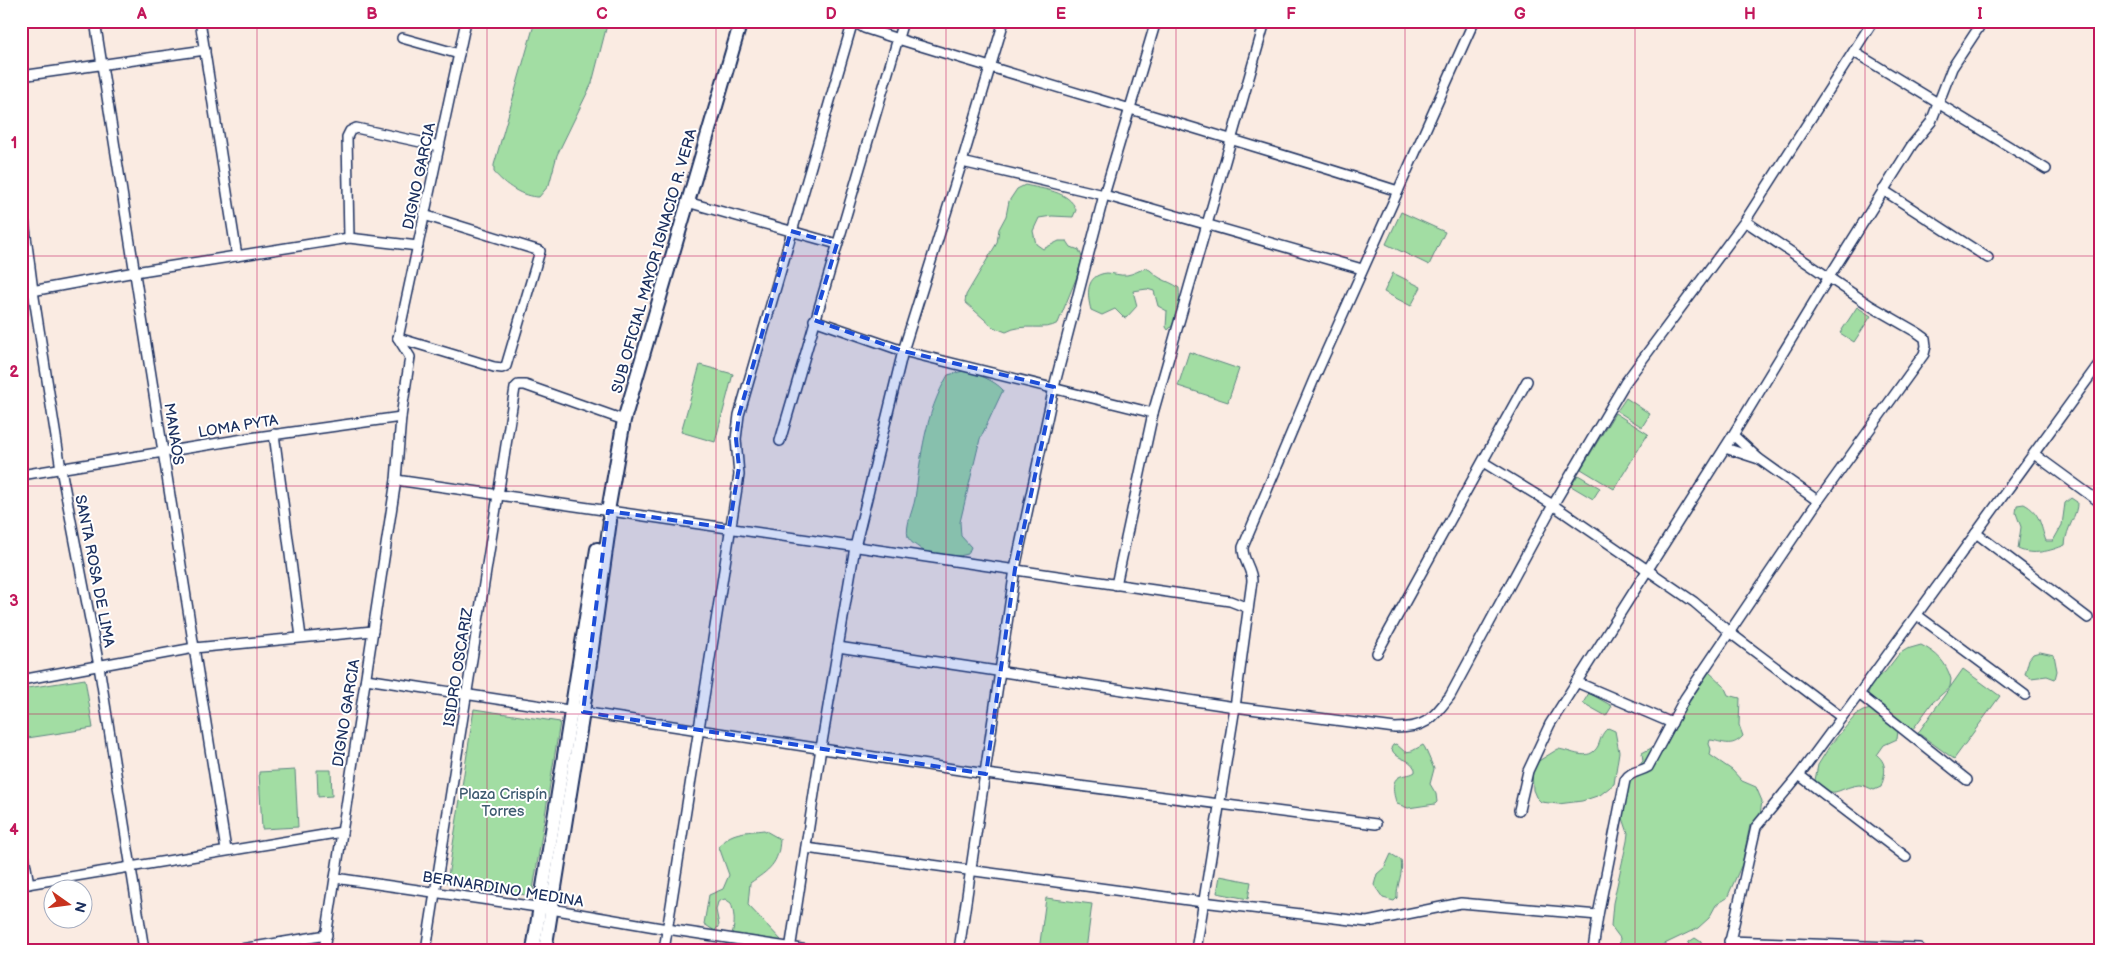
<svg xmlns="http://www.w3.org/2000/svg" width="2122" height="971" viewBox="0 0 2122 971" font-family="'Balsamiq Sans',sans-serif">
  <rect width="100%" height="100%" fill="#faebe2"/>
  <filter id="ink" filterUnits="userSpaceOnUse"><feTurbulence type="fractalNoise" baseFrequency=".02" numOctaves="2"/><feDisplacementMap in="SourceGraphic" scale="10" xChannelSelector="R" yChannelSelector="G"/><feConvolveMatrix kernelMatrix="1 2 1 2 8 2 1 2 1" color-interpolation-filters="sRGB"/></filter>
  <g filter="url(#ink)">
    <g fill="#a2dda3" stroke="#5e8680">
      <path d="M535,21h73l-16,62 -35,72 -8,30 -10,12c-17,0 -34,-12 -45,-25v-7z"/>
      <path d="M1025,185c17,4 45,6 51,25l-3,7 -21,-1 -13,2 -6,13 3,13 7,5 16,-8h8l4,6 8,3 3,7 -4,17 -20,49c-14,9 -34,-1 -52,9l-13,-5 -28,-25 1,-7 31,-52 2,-14 7,-13 3,-15 8,-12z"/>
      <path d="M1401,212l44,20 -16,33 -43,-21z"/>
      <path d="M1146,268c6,2 8,7 14,10 7,4 13,5 19,10 1,14 0,33 -11,42l-2,-3 1,-16 -9,-5 -4,-15 -7,-2 -14,2 4,15 -11,12 -3,-1 -8,-8 -13,6 -11,-5c-4,-15 -6,-35 16,-37 6,0 13,3 20,2 6,-1 13,-5 19,-7z"/>
      <path d="M1393,273l28,14 -10,19 -27,-14z"/>
      <path d="M1857,307l14,9 -17,26 -14,-9z"/>
      <path d="M1189,352l50,17 -11,33 -50,-16z"/>
      <path d="M700,365l33,9 -18,68 -34,-10z"/>
      <path d="M963,371c13,2 31,9 40,19l-23,49 -20,83 1,14 10,11 -3,7c-22,5 -31,7 -50,-7 -4,-3 -9,-6 -10,-10 -3,-11 5,-27 7,-38 6,-44 10,-85 33,-124z"/>
      <path d="M1626,398l24,16 -8,13 -25,-16z"/>
      <path d="M1615,413l33,21 -34,55 -33,-20z"/>
      <path d="M1578,475l22,13 -7,11 -22,-13z"/>
      <path d="M2071,498l6,4c1,13 -11,25 -12,43 -14,6 -33,11 -47,4l3,-22 -5,-14 1,-8 7,-1c17,9 16,21 22,37h7l9,-16 3,-22z"/>
      <path d="M1921,645c16,8 25,17 30,34l-1,8 -18,16 -19,26 -28,-13 13,15 -1,8 -13,6 -7,10c11,9 8,20 4,32l-7,3c-5,-2 -10,-5 -15,-5 -24,3 -24,17 -44,-5l3,-15 13,-21 25,-29 7,-4 8,-2 11,5 -15,-18 6,-16 12,-8 14,-18 8,-5z"/>
      <path d="M2040,652l14,3 3,16 -2,8 -8,-3 -16,2 -6,-4 4,-15 4,-5z"/>
      <path d="M1963,669l37,27 -46,63 -36,-26z"/>
      <path d="M1709,672l15,14 4,9 12,3 -1,27 4,11c-12,13 -21,5 -33,4l-1,4 2,5 -1,6 22,15 10,11 14,6 6,14 -2,14 -10,10 -8,39 -15,34 -11,7 -7,13 -11,10 -46,22h-33l1,-12 -9,-12 2,-23 14,-62 1,-8 -5,-15 1,-23 4,-15 15,-19 -1,-8 22,-12z"/>
      <path d="M85,679l8,49 -72,11v-50z"/>
      <path d="M1589,693l23,13 -6,10 -23,-13z"/>
      <path d="M474,709l86,13 -28,174 -85,-13z"/>
      <path d="M1608,728l7,3 4,21 -5,32 -14,11 -18,6 -24,3 -17,-2 -5,-5 -3,-7 -1,-21 5,-7 21,-13c12,1 31,14 40,-3 3,-7 3,-12 10,-18z"/>
      <path d="M1396,744l9,8 7,-1 11,-6 2,3 9,21 -4,15 6,10 1,8 -2,2 -27,4 -11,-4c-3,-7 -7,-23 2,-27 5,-3 10,-1 16,-5v-3c-6,-13 -18,-7 -24,-21l2,-3z"/>
      <path d="M295,770l3,57 -36,2 -3,-57z"/>
      <path d="M317,770h14l1,26 -14,1z"/>
      <path d="M764,830l16,9c-1,25 -11,31 -30,44l-2,22 34,36 1,9h-62c14,-15 16,-28 10,-47l-6,-4 -7,3 -2,8 3,15 -4,6 -11,-7 5,-29 14,-6 6,-14 -10,-28c9,-16 29,-15 45,-17z"/>
      <path d="M1391,854l10,6c3,13 -5,25 -4,38l-3,3 -11,-3 -9,-13 3,-11 8,-7z"/>
      <path d="M1220,876l31,6 -3,17 -31,-6z"/>
      <path d="M1046,898l46,6 -6,46h-47z"/>
      <path d="M1695,938l6,4 1,8h-16l3,-8z"/>
    </g>
    <g fill="none" stroke-linecap="round" stroke-linejoin="round">
      <g stroke="#1b2f5e" stroke-width="12">
        <g id="street">
          <path d="M95,21l131,829"/>
          <path d="M200,21l37,235"/>
          <path d="M853,21l11,7 34,11c166,51 334,99 500,152"/>
          <path d="M402,38l57,16"/>
          <path d="M1854,52l192,117"/>
          <path d="M21,76l184,-26"/>
          <path d="M962,162l142,33 258,74"/>
          <path d="M1883,190l105,68"/>
          <path d="M21,197l12,94 28,178 38,197 45,284"/>
          <path d="M687,202l150,42"/>
          <path d="M349,238l-2,-101 3,-6 6,-3 83,18"/>
          <path d="M21,293l114,-21 214,-34 69,8"/>
          <path d="M814,320l89,31 250,62"/>
          <path d="M398,338l96,29 8,1 4,-2 34,-115 -116,-36"/>
          <path d="M398,338l68,-317"/>
          <path d="M274,434l27,203"/>
          <path d="M1733,435l26,24 59,42"/>
          <path d="M780,441l123,-420"/>
          <path d="M1725,448l34,11"/>
          <path d="M2034,454l67,49"/>
          <path d="M1483,462l70,43 141,97 35,30 112,85"/>
          <path d="M21,475l229,-37 151,-21"/>
          <path d="M396,480l834,121 18,7"/>
          <path d="M1976,533l112,85"/>
          <path d="M1116,585l37,-172 111,-388"/>
          <path d="M1917,615l108,80"/>
          <path d="M838,647l397,60 160,21c31,0 37,-9 55,-32l103,-191 72,-122 120,-162 128,-200"/>
          <path d="M1377,653l150,-272"/>
          <path d="M366,679l620,95 390,50"/>
          <path d="M21,680l173,-32 179,-17"/>
          <path d="M1576,682l96,41"/>
          <path d="M1859,694l108,86"/>
          <path d="M1799,775l107,82"/>
          <path d="M1519,810l9,-39 22,-47 183,-289 96,-158 83,-132 19,-23 21,-54 31,-47"/>
          <path d="M21,839l8,45"/>
          <path d="M806,848l397,54 164,20 94,-19 137,12"/>
          <path d="M335,878l216,31 116,20 141,21"/>
          <path d="M21,885l321,-53"/>
          <path d="M1729,941l190,7 2,2"/>
          <path d="M235,950l92,-15"/>
          <path d="M324,950l72,-470 5,-63 9,-60 -12,-19"/>
          <path d="M426,950l89,-562 3,-3h7l99,35"/>
          <path d="M664,950l75,-475 -3,-36 3,-24 114,-394"/>
          <path d="M790,950l31,-202 34,-201 48,-196 59,-189 42,-141"/>
          <path d="M959,950l56,-381 39,-182 50,-192 52,-174"/>
          <path d="M1196,950l39,-243 17,-126c0,-13 -10,-21 -9,-34l71,-168 160,-358"/>
          <path d="M1593,950l5,-35 27,-135c5,-9 15,-8 23,-13l37,-69 133,-197 106,-147 2,-8 -1,-8 -7,-5 -47,-27 -126,-85"/>
          <path d="M1728,950l28,-123 43,-52 60,-81 242,-333"/>
        </g>
      </g>
      <g stroke="#1b2f5e" stroke-width="16">
        <g id="secondary">
          <path d="M533,950l64,-401"/>
          <path d="M545,950l38,-238 27,-191 -2,-10 16,-91 117,-399"/>
        </g>
      </g>
      <use href="#street" stroke="#fff" stroke-width="9"/>
      <use href="#secondary" stroke="#fff" stroke-width="12"/>
    </g>
  </g>
  <path fill="#1d4ed8" fill-opacity="0.2" stroke="#1d4ed8" stroke-width="4" stroke-dasharray="10 6" stroke-linejoin="round" d="M791,231l46,13 -23,76 89,31 151,36 -39,182 -29,205 -403,-62 25,-201 121,17 10,-61 -3,-28 3,-24z"/>
  <path fill="none" stroke="#c2185b" stroke-width="1" stroke-opacity="0.55" d="M257,21v929M487,21v929M716,21v929M946,21v929M1176,21v929M1405,21v929M1635,21v929M1865,21v929M21,256h2080M21,486h2080M21,714h2080"/>
  <g text-anchor="middle" stroke-width="4" stroke-linejoin="round" paint-order="stroke">
    <g font-size="15" fill="#1b2f5e" stroke="#fff">
      <text transform="translate(419 176) rotate(-78)" y="5">DIGNO GARCIA</text>
      <text transform="translate(654 261) rotate(-74)" y="5">SUB OFICIAL MAYOR IGNACIO R. VERA</text>
      <text transform="translate(238 426) rotate(-9)" y="5">LOMA PYTA</text>
      <text transform="translate(174 434) rotate(81)" y="5">MANAOS</text>
      <text transform="translate(95 571) rotate(79)" y="5">SANTA ROSA DE LIMA</text>
      <text transform="translate(458 667) rotate(-81)" y="5">ISIDRO OSCARIZ</text>
      <text transform="translate(346 713) rotate(-81)" y="5">DIGNO GARCIA</text>
      <text transform="translate(503 889) rotate(9)" y="5">BERNARDINO MEDINA</text>
    </g>
    <g font-size="15" fill="#3d5a6f" stroke="#fff">
      <text x="503" y="799">Plaza Crispín<tspan x="503" dy="17">Torres</tspan></text>
    </g>
  </g>
  <rect width="2122" height="971" fill="none" stroke="#fff" stroke-width="55"/>
  <g transform="translate(68 904) rotate(104)"><circle r="24" fill="#ffffff" stroke="#a4acbf"/>
  <path d="M0-4L9 19L0 12L-9 19Z" fill="#c8321e"/>
  <text y="-8" font-size="14" font-weight="bold" text-anchor="middle" fill="#1b2f5e">N</text>
  </g>
  <rect x="28" y="28" width="2066" height="916" fill="none" stroke="#c2185b" stroke-width="2"/>
  <g font-size="16" text-anchor="middle" font-weight="bold" fill="#c2185b">
    <text x="142" y="19">A</text>
    <text x="372" y="19">B</text>
    <text x="602" y="19">C</text>
    <text x="831" y="19">D</text>
    <text x="1061" y="19">E</text>
    <text x="1291" y="19">F</text>
    <text x="1520" y="19">G</text>
    <text x="1750" y="19">H</text>
    <text x="1980" y="19">I</text>
    <text x="14" y="148">1</text>
    <text x="14" y="377">2</text>
    <text x="14" y="606">3</text>
    <text x="14" y="835">4</text>
  </g>
</svg>
